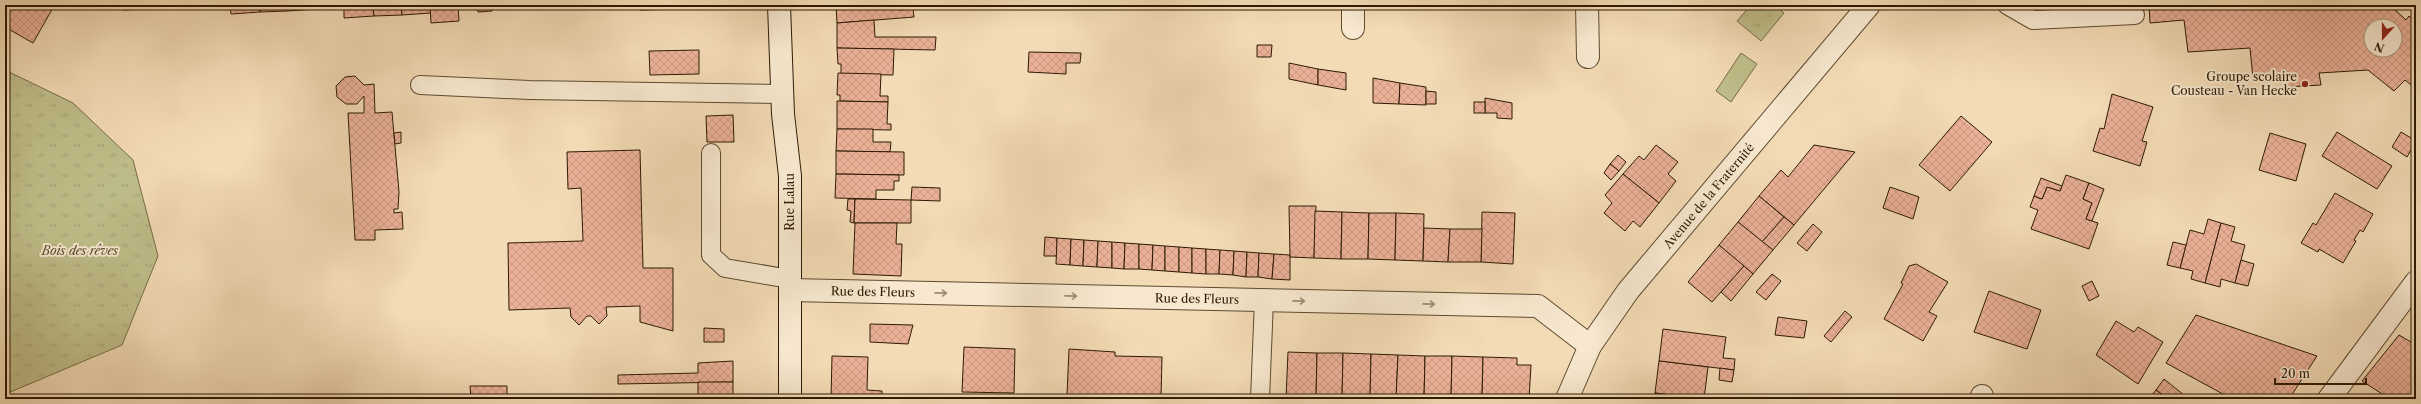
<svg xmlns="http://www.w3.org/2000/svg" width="2421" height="404" viewBox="0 0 2421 404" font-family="'Libre Caslon Text',serif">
  <defs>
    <pattern id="grass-tufts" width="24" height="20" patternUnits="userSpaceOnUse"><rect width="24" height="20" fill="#bfbe8a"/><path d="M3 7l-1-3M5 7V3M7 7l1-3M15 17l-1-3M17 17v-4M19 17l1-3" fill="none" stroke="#a4a375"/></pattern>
    <pattern id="building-cross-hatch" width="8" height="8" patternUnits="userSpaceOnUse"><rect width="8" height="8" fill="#ebb197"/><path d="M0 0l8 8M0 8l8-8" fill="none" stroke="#ca9880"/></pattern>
  </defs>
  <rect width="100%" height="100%" fill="#f3dbb5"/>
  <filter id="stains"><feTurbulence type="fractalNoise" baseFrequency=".005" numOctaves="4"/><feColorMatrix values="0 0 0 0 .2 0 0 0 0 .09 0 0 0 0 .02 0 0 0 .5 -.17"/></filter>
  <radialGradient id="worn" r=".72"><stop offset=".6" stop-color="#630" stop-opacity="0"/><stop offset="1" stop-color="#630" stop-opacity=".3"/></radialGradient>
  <g fill="url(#grass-tufts)" stroke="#766c46">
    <path d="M1751,5h23l10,8 -23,28 -24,-20z"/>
    <path d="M5,70l68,33 60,57 25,96 -36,89 -114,48 -3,-12z"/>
  </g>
  <path fill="#bfbe8a" stroke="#766c46" d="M1741,53l16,11 -26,38 -15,-11z"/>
  <g fill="url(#building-cross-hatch)" stroke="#2d1a03" fill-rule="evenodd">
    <path d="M6,5h47l1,1 -21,37 -28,-16z"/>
    <path d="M123,5h42v3l-42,2z"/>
    <path d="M165,5h44l-44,3z"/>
    <path d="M230,5h30v7l-29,2z"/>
    <path d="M260,5h27v6l-27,1z"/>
    <path d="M287,5h28l1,4 -29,2z"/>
    <path d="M315,5h29v3l-28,1z"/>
    <path d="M344,5h29l1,11 -30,2z"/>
    <path d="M373,5h28l1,10 -28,1z"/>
    <path d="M401,5h29l1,8 -29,2z"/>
    <path d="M430,5h28l1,16 -28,2z"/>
    <path d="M478,5h14v6l-14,1z"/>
    <path d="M640,5h41l1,4 -42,1z"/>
    <path d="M899,5l1,5 13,-1 1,8 -77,6 -1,-17z"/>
    <path d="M2149,5h241l16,15 3,-4 7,7v66l-11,-9 -11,11 -26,-21 -49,3 2,12 -35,2 -1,-10 -32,2 -3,-31 -62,4 -4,-32 -34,3zM2371,26h24v24h-24z"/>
    <path d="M874,20l1,17h61l-1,13 -98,-2v-25z"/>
    <path d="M1257,45h15l-1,12h-14z"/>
    <path d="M837,48l57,1 -1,26 -52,-1v-10h-3z"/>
    <path d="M699,50v24l-49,1 -1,-24z"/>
    <path d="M1029,52l52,1 -1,10h-14v11l-38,-2z"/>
    <path d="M1289,63l29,6v16l-29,-6z"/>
    <path d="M1318,69l28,4v17l-28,-5z"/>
    <path d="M838,73l43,1 -1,22h8v6l-48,-1v-6h-3z"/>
    <path d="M355,76l9,9 10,-1 1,29 17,-1 7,80 -1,17h-4v4l8,-1 1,17 -28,1v10h-20l-7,-127h16v-17l-7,8h-11l-9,-7 -1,-11 9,-9z"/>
    <path d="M1373,78l27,5 -1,21 -26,-1z"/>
    <path d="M1400,83l26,4v18l-27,-1z"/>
    <path d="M1426,91l10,1v12h-10z"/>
    <path d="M2112,94l41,13 -11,34 5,1 -7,24 -47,-15 7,-23 4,1z"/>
    <path d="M1485,98l27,5v16l-15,-1v-5h-12z"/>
    <path d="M837,101l51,1 -1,22h4v6l-54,-1z"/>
    <rect x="1474" y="102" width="11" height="11"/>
    <path d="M733,115l1,27h-27l-1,-26z"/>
    <path d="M1961,116l31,26 -42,49 -31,-26z"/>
    <path d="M837,129h36v13h18l-1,10 -54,-1z"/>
    <path d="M401,132v11l-6,1 -1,-11z"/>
    <path d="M2337,132l55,34 -15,23 -55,-33z"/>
    <path d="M2401,132l15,9 -9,16 -15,-10z"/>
    <path d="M2270,133l36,11 -10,37 -37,-11z"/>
    <path d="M1656,145l22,17 -10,12 8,7 -17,22 -36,-29 16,-18 5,4z"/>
    <path d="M1814,145l41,7 -61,73 -35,-29 22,-26 7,7z"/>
    <path d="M640,150l3,118h30v63l-33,-9v-16l-34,1 1,9 -8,8 -8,-8h-4l-8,9 -8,-8 -1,-9 -61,2 -1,-67 75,-2 -2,-53 -13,1 -1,-37z"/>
    <path d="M836,151l68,1v23l-68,-1z"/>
    <path d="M1618,155l8,7 -7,9 -9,-7z"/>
    <path d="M1610,164l9,7 -8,9 -7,-7z"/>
    <path d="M836,174l63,1v6h-5v9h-18v9l-41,-1z"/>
    <path d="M1623,174l36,29 -19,24 -7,-6 -8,10 -21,-18 8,-10 -7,-8z"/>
    <path d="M2066,175l23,8 -6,16 9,4 -6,16 12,4 -9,26 -58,-20 7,-19 -8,-3 4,-11 8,3 5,-12 13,4z"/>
    <path d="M2041,178l21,8 -2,5 -13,-4 -5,12 -8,-3z"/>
    <path d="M2089,183l15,6 -12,32 -6,-2 6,-16 -9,-4z"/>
    <path d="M912,187l28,1v13l-29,-1z"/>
    <path d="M1890,187l29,10 -6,22 -30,-11z"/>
    <path d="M2335,193l38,21 -10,18 -3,-2 -6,10 2,1 -13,22 -24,-14 -1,3 -17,-9 12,-20 3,2z"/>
    <path d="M1759,196l25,21 -22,25 -24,-20z"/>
    <path d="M848,199h7l-1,24 -4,-1 1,-11 -4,-1z"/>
    <path d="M855,199l56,1v23h-57z"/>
    <path d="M1289,206h27l-2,52 -24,-1z"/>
    <path d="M1315,211l27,1 -1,47 -27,-1z"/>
    <path d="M1342,212l27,1 -1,46h-27z"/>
    <path d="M1482,212l33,1 -2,51 -32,-2z"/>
    <path d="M1369,213h27l-1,47 -27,-1z"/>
    <path d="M1396,213l28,1 -1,47 -28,-1z"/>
    <path d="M1784,217l10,8 -21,25 -11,-8z"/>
    <path d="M2208,219l13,4 -16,60 -14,-4 2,-8 -13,-3 10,-38 14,4z"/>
    <path d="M1738,222l35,28 -20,24 -34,-29z"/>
    <path d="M855,223h42l-1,21h6l-1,32 -48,-2z"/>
    <path d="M2221,223l14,4 -4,14 14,4 -10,38 -14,-4 -1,8 -15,-4z"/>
    <path d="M1813,224l9,8 -15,19 -10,-8z"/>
    <path d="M1424,228l26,1 -2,33 -25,-1z"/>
    <path d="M1450,229h32l-1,33h-33z"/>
    <path d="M1045,237l12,1v18h-13z"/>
    <path d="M1057,238l14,1 -1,26 -14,-1z"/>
    <path d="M1071,239l13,1 -1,26 -13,-1z"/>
    <path d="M1084,240l14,1 -1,26 -14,-1z"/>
    <path d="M1098,241l14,1v26l-15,-1z"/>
    <path d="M1112,242l13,1 -1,26 -12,-1z"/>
    <path d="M2173,242l13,3 -6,23 -13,-3z"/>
    <path d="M1125,243l14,1v25h-15z"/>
    <path d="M1139,244l14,1 -1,25 -13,-1z"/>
    <path d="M1153,245l12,1v25l-13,-1z"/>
    <path d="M1719,245l25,21 -32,36 -24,-20z"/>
    <path d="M1165,246l14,1v25l-14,-1z"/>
    <path d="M1179,247l13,1v25l-13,-1z"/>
    <path d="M1192,248l14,1v25l-14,-1z"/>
    <path d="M1206,249l14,1 -1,24h-13z"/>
    <path d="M1220,250l14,1 -1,24 -14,-1z"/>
    <path d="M1234,251l13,1 -1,25 -13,-2z"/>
    <path d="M1247,252l12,1 -1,24h-12z"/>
    <path d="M1259,253l15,1 -2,25 -14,-2z"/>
    <path d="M1274,254l16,1v25l-18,-1z"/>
    <path d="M2241,260l13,4 -6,22 -13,-3z"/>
    <path d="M1916,264l32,18 -19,30 8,4 -14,25 -39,-22 19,-35 -2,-1 8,-17z"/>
    <path d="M1744,266l9,8 -22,27 -10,-9z"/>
    <path d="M1772,274l9,7 -15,19 -10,-8z"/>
    <path d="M2092,281l7,15 -10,5 -7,-15z"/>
    <path d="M1989,291l52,19 -14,39 -53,-17z"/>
    <path d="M1845,311l7,6 -21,25 -7,-6z"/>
    <path d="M2196,315l121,41 -28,43h-57l-66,-36z"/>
    <path d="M1778,317l29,4 -3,17 -29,-3z"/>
    <path d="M2116,321l18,11 4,-5 25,15 -25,42 -42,-29z"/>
    <path d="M870,324l43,1 -5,19 -38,-2z"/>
    <path d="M704,328l20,1v13h-20z"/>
    <path d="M1663,329l63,8 -3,21 12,1 -1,11 -75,-9z"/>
    <path d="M2399,335l17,10v54h-26l-28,-18z"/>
    <path d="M964,347l51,2 -1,44 -52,-1z"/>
    <path d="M1069,349l46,3v4l47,1 -1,41 -94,-3z"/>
    <path d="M1288,352l29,1 -1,46h-30z"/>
    <path d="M1317,353h26l-1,46h-26z"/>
    <path d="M1343,353l28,1 -1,45h-28z"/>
    <path d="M1371,354l27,1 -2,44h-26z"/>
    <path d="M1398,355l27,1 -1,43h-28z"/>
    <path d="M832,356l36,1 -1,33 15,1v8h-51z"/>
    <path d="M1425,356h27l-1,43h-27z"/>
    <path d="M1452,356l31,1 -1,42h-31z"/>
    <path d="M1483,357l34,1v7h14l-2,34h-47z"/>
    <path d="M733,361v21l-115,2v-9l80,-2v-10z"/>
    <path d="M1659,361l49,6 -4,32 -49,-6z"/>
    <path d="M1720,368l14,2 -2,12 -13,-2z"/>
    <path d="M2164,379l25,20h-21l-12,-9z"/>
    <path d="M698,382h35v17h-105v-4h70z"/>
    <path d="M470,386h37v13h-36z"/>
    <path d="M2156,390l12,9h-19z"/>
    <path d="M1655,393l49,6h-49z"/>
    <path d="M1883,395l14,4h-16z"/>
  </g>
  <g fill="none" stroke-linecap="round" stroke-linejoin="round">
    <g stroke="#5e4a30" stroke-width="20">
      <g id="service">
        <path d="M2007,5l26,15 102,-5"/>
        <path d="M420,85l109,5 253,4"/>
        <path d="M711,153v102l14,13 65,11"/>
        <path d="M1260,399l4,-99"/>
      </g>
    </g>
    <g stroke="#5e4a30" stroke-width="24">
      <g id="minor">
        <path d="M1353,5v23"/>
        <path d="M1587,5l1,52"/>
        <path d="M790,290l748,16 52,40"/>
        <path d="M1567,399l23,-53 38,-55 241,-286"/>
        <path d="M1981,399l1,-3"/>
      </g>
    </g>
    <g stroke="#5e4a30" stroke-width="24">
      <path id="tertiary" d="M2329,399l87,-117"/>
    </g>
    <g stroke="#2d1a03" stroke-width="24">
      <path id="secondary" d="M779,5l4,109 7,62v223"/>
    </g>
    <use href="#service" stroke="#f7e8cf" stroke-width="18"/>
    <use href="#minor" stroke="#f7e8cf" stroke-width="22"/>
    <use href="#tertiary" stroke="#f7e8cf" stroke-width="22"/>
    <use href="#secondary" stroke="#f7e8cf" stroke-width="22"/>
  </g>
  <defs><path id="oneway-shaft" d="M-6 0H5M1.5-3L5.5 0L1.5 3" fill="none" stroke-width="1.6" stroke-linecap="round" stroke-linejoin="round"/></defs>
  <g stroke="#9c8b73">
    <use href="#oneway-shaft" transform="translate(941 293) rotate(1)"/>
    <use href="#oneway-shaft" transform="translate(1071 296) rotate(1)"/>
    <use href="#oneway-shaft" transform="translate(1299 301) rotate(1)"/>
    <use href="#oneway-shaft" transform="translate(1429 304) rotate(1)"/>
  </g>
  <circle fill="#8f2418" stroke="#f7e8cf" stroke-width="1.5" cx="2305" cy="84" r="4"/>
  <g text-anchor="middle" stroke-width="4" stroke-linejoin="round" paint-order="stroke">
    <g font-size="12" fill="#2d1a03" stroke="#f7e8cf" text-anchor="end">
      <text x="2297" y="81">Groupe scolaire<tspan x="2297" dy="14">Cousteau - Van Hecke</tspan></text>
    </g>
    <g font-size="12" fill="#2d1a03" stroke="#f7e8cf">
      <text transform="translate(1709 196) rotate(-50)" y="4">Avenue de la Fraternité</text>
      <text transform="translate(790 202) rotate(-90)" y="4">Rue Lalau</text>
      <text transform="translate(873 292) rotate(1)" y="4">Rue des Fleurs</text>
      <text transform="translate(1197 299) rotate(1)" y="4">Rue des Fleurs</text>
    </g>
    <g font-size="12" font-style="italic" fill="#594b2c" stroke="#f7e8cf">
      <text x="80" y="255">Bois des rêves</text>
    </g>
  </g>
  <rect width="2421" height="404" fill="none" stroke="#f3dbb5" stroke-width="20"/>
  <rect x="6" y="6" width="2409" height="392" fill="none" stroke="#2d1a03" stroke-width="2"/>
  <rect x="10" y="10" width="2401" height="384" fill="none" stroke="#2d1a03"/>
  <g transform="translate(2383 38) rotate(201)"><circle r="19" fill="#f7e8cf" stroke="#a6967d"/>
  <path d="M0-3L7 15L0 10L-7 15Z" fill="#8f2418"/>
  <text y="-6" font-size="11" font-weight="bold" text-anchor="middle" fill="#2d1a03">N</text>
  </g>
  <path d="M2275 378v6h91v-6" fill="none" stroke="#2d1a03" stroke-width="2"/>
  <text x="2281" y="378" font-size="12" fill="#2d1a03" stroke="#f7e8cf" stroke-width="3" paint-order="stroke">20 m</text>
  <rect width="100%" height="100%" filter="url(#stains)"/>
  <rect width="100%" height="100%" fill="url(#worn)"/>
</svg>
